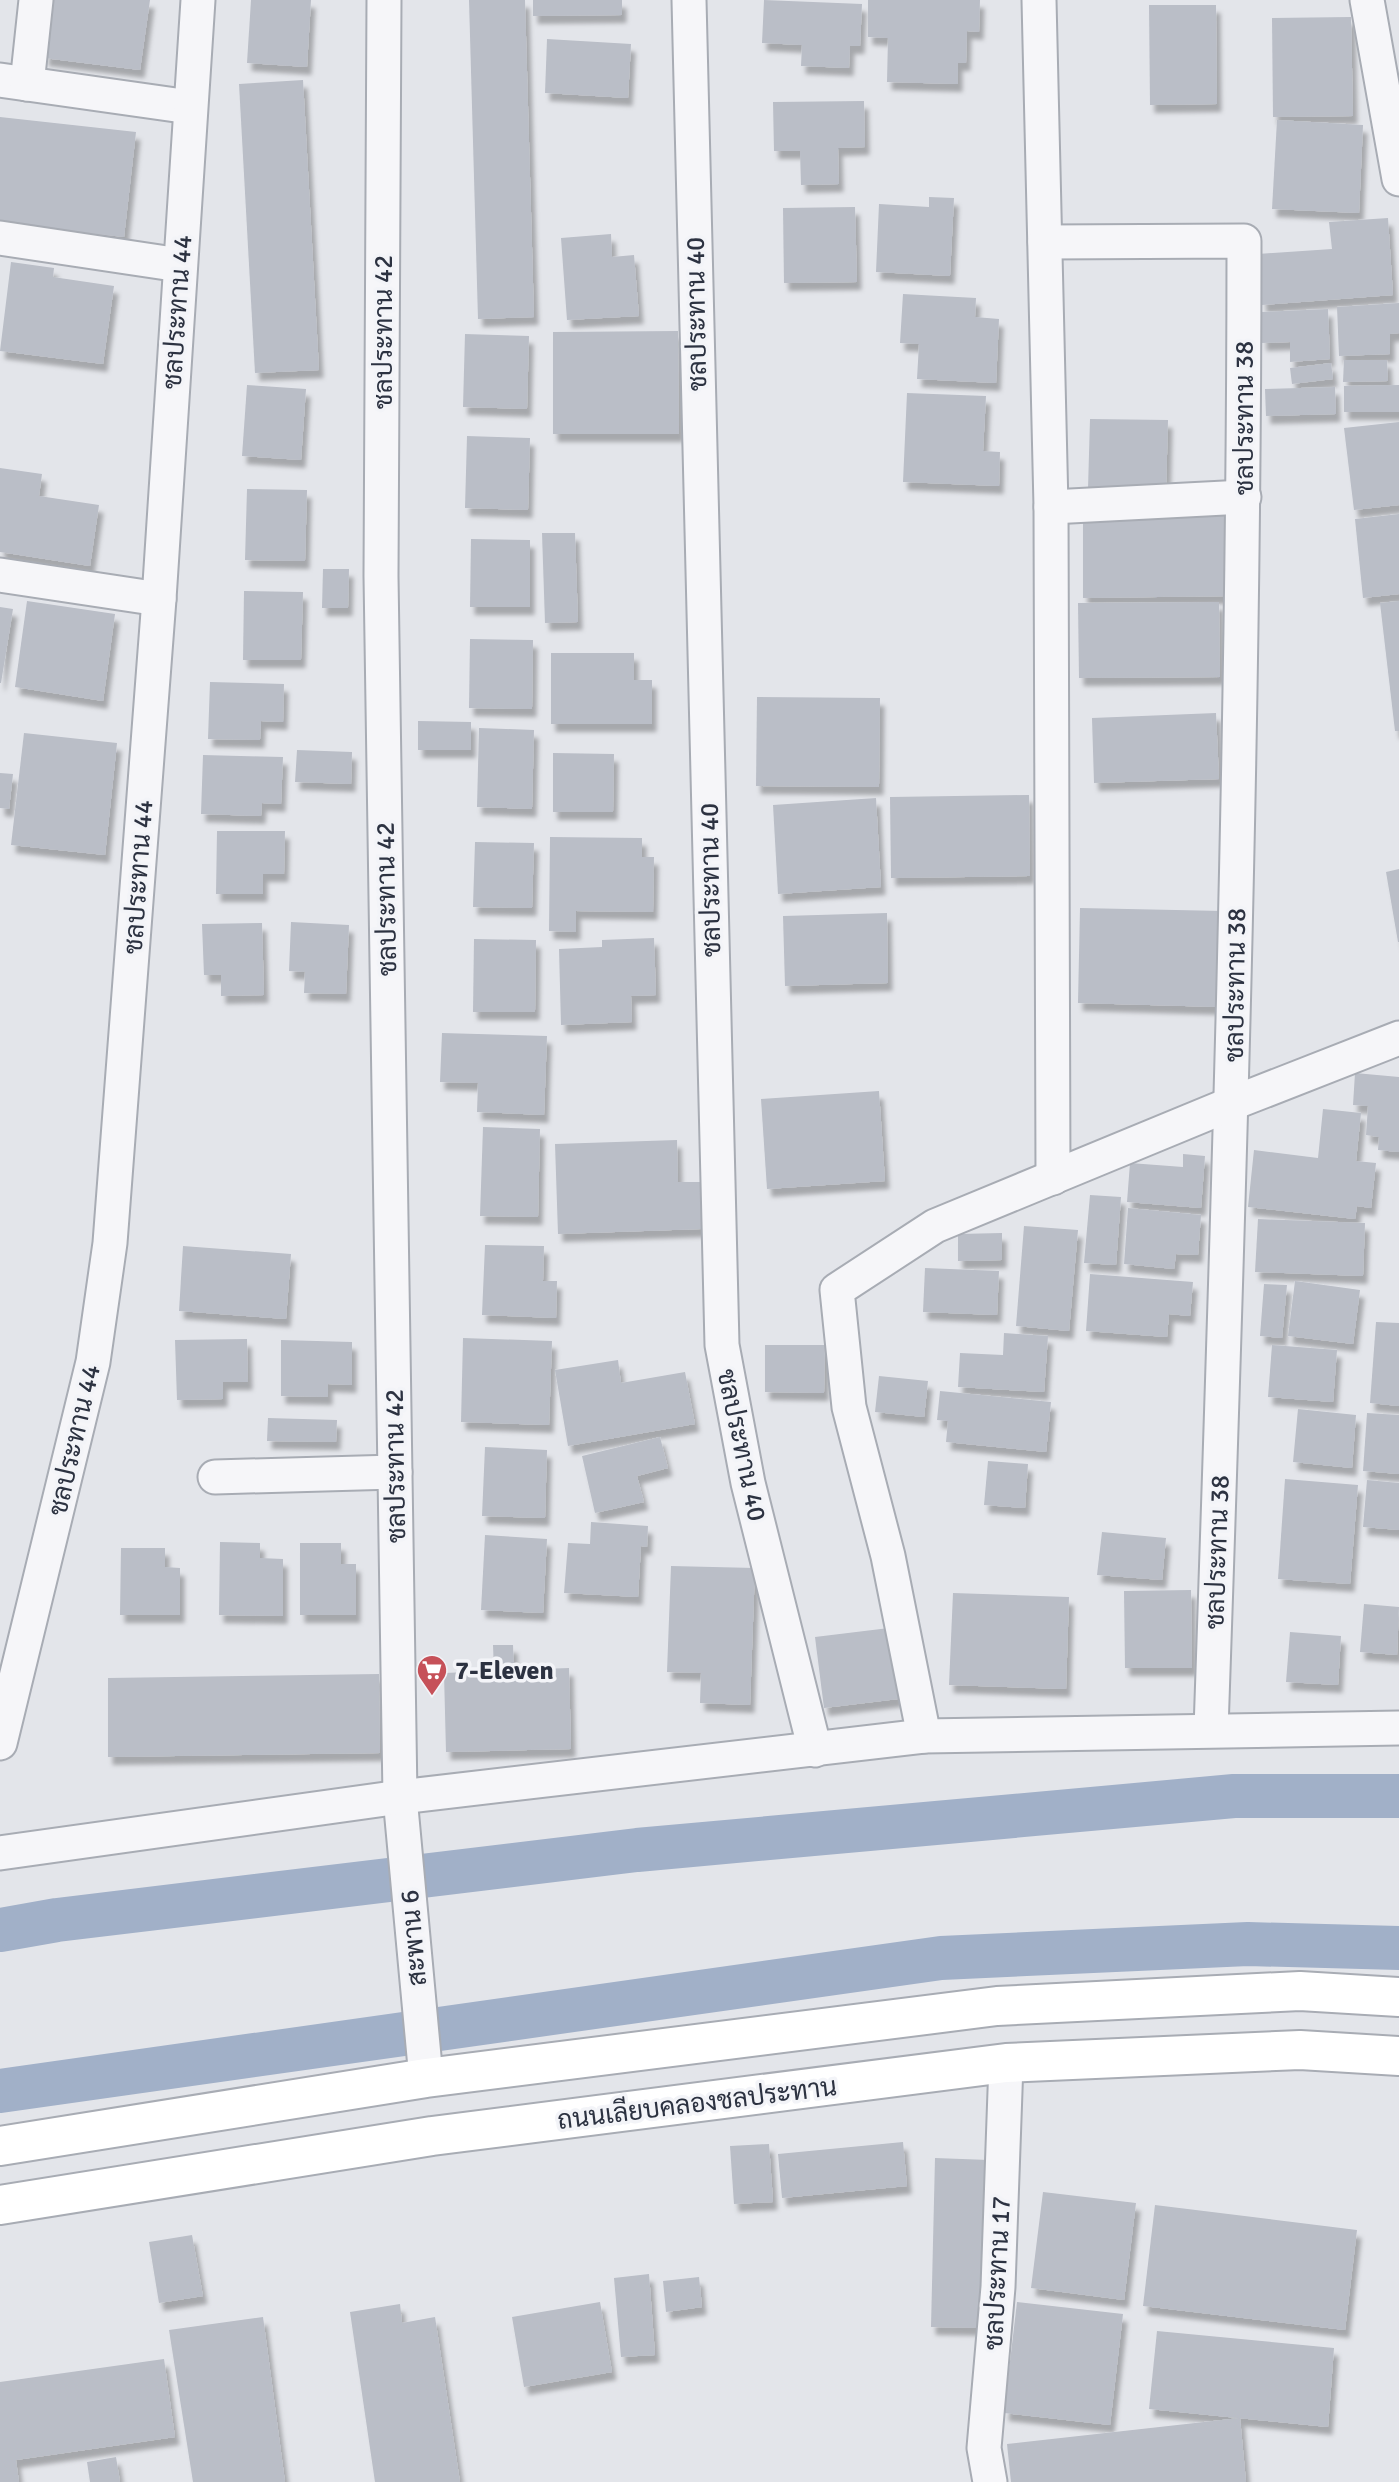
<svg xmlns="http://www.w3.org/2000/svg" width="1399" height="2482" viewBox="0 0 1399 2482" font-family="Signika,Sarabun,sans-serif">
  <defs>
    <filter id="shadow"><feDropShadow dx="4.5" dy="8" stdDeviation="2" flood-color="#0004"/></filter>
  </defs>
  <rect width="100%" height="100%" fill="#e3e5ea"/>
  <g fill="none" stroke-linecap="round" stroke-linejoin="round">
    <g stroke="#a1b0c8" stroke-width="44">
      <path d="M0,1930l57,-10 580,-70 597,-54h165"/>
      <path d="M0,2091l941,-133 307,-14 151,4"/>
    </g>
  </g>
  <g fill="#babec7" filter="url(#shadow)">
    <path d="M52,0h98l-10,70 -96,-12z"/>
    <path d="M251,0h60l-4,67 -60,-4z"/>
    <path d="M469,0h56l9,317 -56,2z"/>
    <path d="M533,0h89v15l-89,1z"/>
    <path d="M764,0l98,4 -2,42h-10l-1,22 -48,-2 1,-21 -40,-2z"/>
    <path d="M868,0h112l-1,32 -12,-1 -1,32h-8v21l-71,-2 1,-44 -20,-1z"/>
    <path d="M1149,5h67l1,99 -67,1z"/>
    <path d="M1351,17l2,99 -80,1 -1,-99z"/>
    <path d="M547,39l84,5 -3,54 -83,-5z"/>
    <path d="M303,80l16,290 -64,3 -16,-289z"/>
    <path d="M864,101l1,46 -27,1 1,36 -38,1 -1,-34h-26l-1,-49z"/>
    <path d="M0,117l136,15 -12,105 -124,-14z"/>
    <path d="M1277,120l86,5 -4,88 -87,-4z"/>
    <path d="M929,197l25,1 -4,78 -74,-4 3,-68 50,3z"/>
    <path d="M855,207l2,75 -73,1 -1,-75z"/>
    <path d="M1388,218l5,77 -131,10 -4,-51 74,-5 -3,-27z"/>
    <path d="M611,234l1,23 22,-2 5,61 -72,4 -6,-82z"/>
    <path d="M11,262l43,6 -1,9 61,9 -11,78 -103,-13z"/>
    <path d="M903,294l73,4 -1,19 24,2 -3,64 -79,-4 2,-35 -19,-1z"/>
    <path d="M1399,303v30l-9,1v20l-51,2 -2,-49z"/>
    <path d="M1328,309l2,50 -40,3v-20l-28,1 -1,-31z"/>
    <path d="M678,331l1,103h-126v-102z"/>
    <path d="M465,334l64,2 -2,73 -64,-2z"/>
    <path d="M1344,360h43l1,21 -45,1z"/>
    <path d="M1331,363l2,16 -41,5 -2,-16z"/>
    <path d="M247,385l59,4 -5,71 -59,-4z"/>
    <path d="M1399,385v27h-55v-26z"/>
    <path d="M1335,387l1,27 -70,2 -1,-27z"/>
    <path d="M907,393l79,3 -3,55 17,1 -1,34 -96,-4z"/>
    <path d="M1090,419l78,1 -2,71 -78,-2z"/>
    <path d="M1399,422v83l-45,5 -10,-82z"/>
    <path d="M467,436l63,2 -2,72 -63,-2z"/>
    <path d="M0,468l42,6 -3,22 60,9 -9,61 -90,-14z"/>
    <path d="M247,489l60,1 -2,71 -60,-1z"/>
    <path d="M1231,514l1,82 -149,2v-81z"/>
    <path d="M1399,514v80l-36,4 -8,-79z"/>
    <path d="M542,533h33l3,89 -33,1z"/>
    <path d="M471,539l59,1v67h-60z"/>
    <path d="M323,569h26l-1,39h-26z"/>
    <path d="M244,591l59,1 -2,68h-58z"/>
    <path d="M27,601l88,13 -12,87 -88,-14z"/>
    <path d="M1399,601v130h-4l-15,-128z"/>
    <path d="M1219,602l1,75 -141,1 -1,-75z"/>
    <path d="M0,607l13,2 -12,74h-1z"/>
    <path d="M470,639l63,1 -1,69 -63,-1z"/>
    <path d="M551,653h83v27h18v44h-101z"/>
    <path d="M210,682l74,2 -1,38 -22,-1 -1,19 -52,-1z"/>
    <path d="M757,697l123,1 -1,89 -123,-1z"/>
    <path d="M1216,713l3,66 -125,4 -2,-65z"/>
    <path d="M418,721l53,1v28h-53z"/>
    <path d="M479,728l55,2 -2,79 -55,-2z"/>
    <path d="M24,733l93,10 -12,112 -94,-10z"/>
    <path d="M297,750l55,2 -1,32 -56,-2z"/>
    <path d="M553,753l61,1 -1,58h-60z"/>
    <path d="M203,755l80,2 -2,47 -19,-1 -1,13 -60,-2z"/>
    <path d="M0,773l13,1 -4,35 -9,-1z"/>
    <path d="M1029,795l1,81 -139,2 -1,-81z"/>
    <path d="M876,798l5,89 -103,7 -5,-89z"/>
    <path d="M217,831h68l-1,43h-21v20h-47z"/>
    <path d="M550,837l92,1v19h12l-1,55 -77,-1v21l-27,-1z"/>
    <path d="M475,842l59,1 -2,65 -59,-1z"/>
    <path d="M1399,869v73h-1l-12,-70z"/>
    <path d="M1080,908l143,3 -3,96 -142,-4z"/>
    <path d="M887,913l1,70 -103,3 -2,-70z"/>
    <path d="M291,922l58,3 -3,69 -42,-1 1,-21 -16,-1z"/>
    <path d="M262,923l2,72 -43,1v-21h-17l-2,-51z"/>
    <path d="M654,938l2,57 -25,1 1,26 -71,3 -2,-76 43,-2v-7z"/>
    <path d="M474,939l62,1 -1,72h-62z"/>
    <path d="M442,1033l105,3 -3,79 -67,-3 1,-29 -38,-1z"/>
    <path d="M1355,1073l44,4v75l-21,-2 1,-13 -13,-2 2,-29 -15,-1z"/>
    <path d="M879,1091l6,90 -118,8 -6,-90z"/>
    <path d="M1323,1109l38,4 -5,48 20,2 -5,45 -14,-2 -2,13 -107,-12 6,-57 64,8z"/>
    <path d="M483,1127l57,2 -2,88 -58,-1z"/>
    <path d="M677,1140l1,42h22l1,47 -143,5 -3,-90z"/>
    <path d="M1183,1154l22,2 -4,52 -74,-6 3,-39 53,4z"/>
    <path d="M1090,1195l31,2 -5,68 -32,-2z"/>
    <path d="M1128,1208l73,7 -3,40 -22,-1 -2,15 -50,-5z"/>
    <path d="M1258,1219l107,4 -2,53 -108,-4z"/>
    <path d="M1024,1226l54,4 -9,101 -53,-5z"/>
    <path d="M1002,1233v27l-44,1v-27z"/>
    <path d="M485,1245l59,1 -1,35h14l-1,37 -74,-3z"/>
    <path d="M183,1246l108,8 -5,65 -107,-8z"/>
    <path d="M925,1268l74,3 -2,44 -74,-3z"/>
    <path d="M1090,1274l103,8 -3,34 -21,-2 -2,23 -81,-6z"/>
    <path d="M1295,1281l65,9 -7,54 -65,-8z"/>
    <path d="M1264,1284l23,1 -5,53 -22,-2z"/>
    <path d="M1376,1322l23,1v83l-29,-3z"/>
    <path d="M1004,1333l44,3 -4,56 -86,-5 2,-34 43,2z"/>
    <path d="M463,1338l89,3 -3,84 -88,-3z"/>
    <path d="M247,1339l1,43h-25v17l-46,1 -2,-60z"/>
    <path d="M281,1340l71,2v43l-24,-1v13l-47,-1z"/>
    <path d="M765,1345h60l-1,48 -59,-1z"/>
    <path d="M1272,1345l65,5 -4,52 -65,-5z"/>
    <path d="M618,1360l3,23 64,-11 10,52 -127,22 -13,-76z"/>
    <path d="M879,1376l49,5 -4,36 -49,-5z"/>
    <path d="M940,1391l111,11 -5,50 -100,-10 2,-21 -11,-1z"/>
    <path d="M1298,1409l58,6 -4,53 -59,-6z"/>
    <path d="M1367,1413l32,2v59l-36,-3z"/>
    <path d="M268,1418l69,2 -1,22 -69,-1z"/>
    <path d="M660,1437l8,31 -31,8 7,26 -49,11 -13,-57z"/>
    <path d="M485,1447l62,3 -2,68 -63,-2z"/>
    <path d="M988,1461l40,3 -3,44 -41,-3z"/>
    <path d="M1285,1479l73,6 -8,99 -72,-5z"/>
    <path d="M1367,1480l32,3v47l-36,-3z"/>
    <path d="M591,1522l57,4 -1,21 -6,-1 -3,51 -74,-4 4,-50 22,1z"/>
    <path d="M1102,1532l64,6 -4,42 -65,-5z"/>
    <path d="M485,1535l62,4 -4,74 -62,-3z"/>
    <path d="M220,1542l40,1v15l23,1v57l-64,-1z"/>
    <path d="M300,1543h41v21h15v51h-56z"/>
    <path d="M121,1548h44v19l15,1v47h-60z"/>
    <path d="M671,1566l84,2 -5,137 -50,-2 1,-30 -34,-1z"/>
    <path d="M1191,1590l1,78h-67l-1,-77z"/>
    <path d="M953,1593l116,4 -3,92 -117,-4z"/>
    <path d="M1364,1604l35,3 -2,48 -37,-3z"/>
    <path d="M889,1628l9,71 -74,9 -9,-71z"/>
    <path d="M1290,1632l51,4 -3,49 -52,-3z"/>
    <path d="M493,1645h20l1,25 55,-2 2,81 -125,3 -2,-79 50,-2z"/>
    <path d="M379,1674l1,79 -272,4v-79z"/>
    <path d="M903,2142l4,44 -125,12 -4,-44z"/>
    <path d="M769,2144l4,58 -39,2 -4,-58z"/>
    <path d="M935,2158l54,2 -5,168 -53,-1z"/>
    <path d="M1043,2192l93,11 -12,97 -93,-12z"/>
    <path d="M1155,2205l202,25 -12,100 -202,-24z"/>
    <path d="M192,2235l11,61 -44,7 -10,-61z"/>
    <path d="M649,2274l6,81 -34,2 -7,-79z"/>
    <path d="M699,2277l3,30 -36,5 -3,-31z"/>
    <path d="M600,2302l12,70 -88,15 -12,-70z"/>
    <path d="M1017,2302l106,12 -13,111 -106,-12z"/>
    <path d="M400,2304l2,19 33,-6 25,165h-85l-25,-170z"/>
    <path d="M263,2317l22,165h-92l-24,-152z"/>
    <path d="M1157,2331l177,17 -6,79 -179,-18z"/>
    <path d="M164,2359l11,78 -159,23 3,22h-19v-100z"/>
    <path d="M1240,2418l6,64h-235l-4,-38z"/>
    <path d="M116,2457l4,25h-30l-3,-20z"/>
  </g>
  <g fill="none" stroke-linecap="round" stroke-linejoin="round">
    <g stroke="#a8acb4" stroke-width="37">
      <g id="street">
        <path d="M384,0l-3,576 19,1221 26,281"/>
        <path d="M689,0l33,1345 26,138 67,267"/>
        <path d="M1039,0l12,507 2,671"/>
        <path d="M1367,0l32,179"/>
        <path d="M0,80l190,27"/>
        <path d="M27,84l9,-84"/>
        <path d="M0,238l180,27"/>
        <path d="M1045,242l199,-1c0,496 -16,992 -33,1489"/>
        <path d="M1051,507l193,-10"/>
        <path d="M0,575l159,24"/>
        <path d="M215,1477l180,-5"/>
        <path d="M924,1736l-36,-180 -39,-149 -12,-117 98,-64 298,-123 166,-65"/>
        <path d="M0,1743l93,-381 17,-119 49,-644 39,-599"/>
        <path d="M0,1853l400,-56 524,-61 475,-8"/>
        <path d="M990,2482l-6,-34 14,-161 8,-224"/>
      </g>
    </g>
    <g stroke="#a8acb4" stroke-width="42">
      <g id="secondary">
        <path d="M0,2146l426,-68 571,-72 303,-15 99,6"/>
        <path d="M0,2205l432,-69 574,-73 294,-13 99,6"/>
      </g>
    </g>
    <use href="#street" stroke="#f6f6f9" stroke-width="33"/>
    <use href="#secondary" stroke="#fff" stroke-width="38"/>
  </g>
  <defs>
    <g id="supermarket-pin" transform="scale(1.575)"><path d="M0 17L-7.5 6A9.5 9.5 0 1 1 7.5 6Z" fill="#c65159" stroke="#f3f4f8"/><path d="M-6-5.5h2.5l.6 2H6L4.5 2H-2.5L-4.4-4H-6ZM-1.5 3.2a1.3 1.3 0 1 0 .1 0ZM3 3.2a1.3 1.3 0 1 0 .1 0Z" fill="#fff"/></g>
  </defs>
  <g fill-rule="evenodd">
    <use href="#supermarket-pin" x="432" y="1670"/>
  </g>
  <g text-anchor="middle" stroke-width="7" stroke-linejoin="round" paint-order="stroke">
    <g font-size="26" fill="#2c3241" stroke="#f3f4f8">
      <text transform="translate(177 312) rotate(-86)" y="9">ชลประทาน 44</text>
      <text transform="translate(696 314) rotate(-91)" y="9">ชลประทาน 40</text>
      <text transform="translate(383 332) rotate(-90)" y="9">ชลประทาน 42</text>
      <text transform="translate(1244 418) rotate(-90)" y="9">ชลประทาน 38</text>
      <text transform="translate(138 877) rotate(-86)" y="9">ชลประทาน 44</text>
      <text transform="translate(710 880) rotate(-91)" y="9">ชลประทาน 40</text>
      <text transform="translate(386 899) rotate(-91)" y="9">ชลประทาน 42</text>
      <text transform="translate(1235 985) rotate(-89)" y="9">ชลประทาน 38</text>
      <text transform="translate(74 1440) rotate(-77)" y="9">ชลประทาน 44</text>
      <text transform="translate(742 1445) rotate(78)" y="9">ชลประทาน 40</text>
      <text transform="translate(395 1466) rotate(-91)" y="9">ชลประทาน 42</text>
      <text transform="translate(1217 1552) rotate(-88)" y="9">ชลประทาน 38</text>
      <text transform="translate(413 1938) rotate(-95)" y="9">สะพาน 6</text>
      <text transform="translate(697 2103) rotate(-7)" y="9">ถนนเลียบคลองชลประทาน</text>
      <text transform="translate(997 2273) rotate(-87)" y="9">ชลประทาน 17</text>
    </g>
    <g font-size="26" font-weight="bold" fill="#2c3241" stroke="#f3f4f8" text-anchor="start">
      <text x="455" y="1679">7-Eleven</text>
    </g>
  </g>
</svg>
